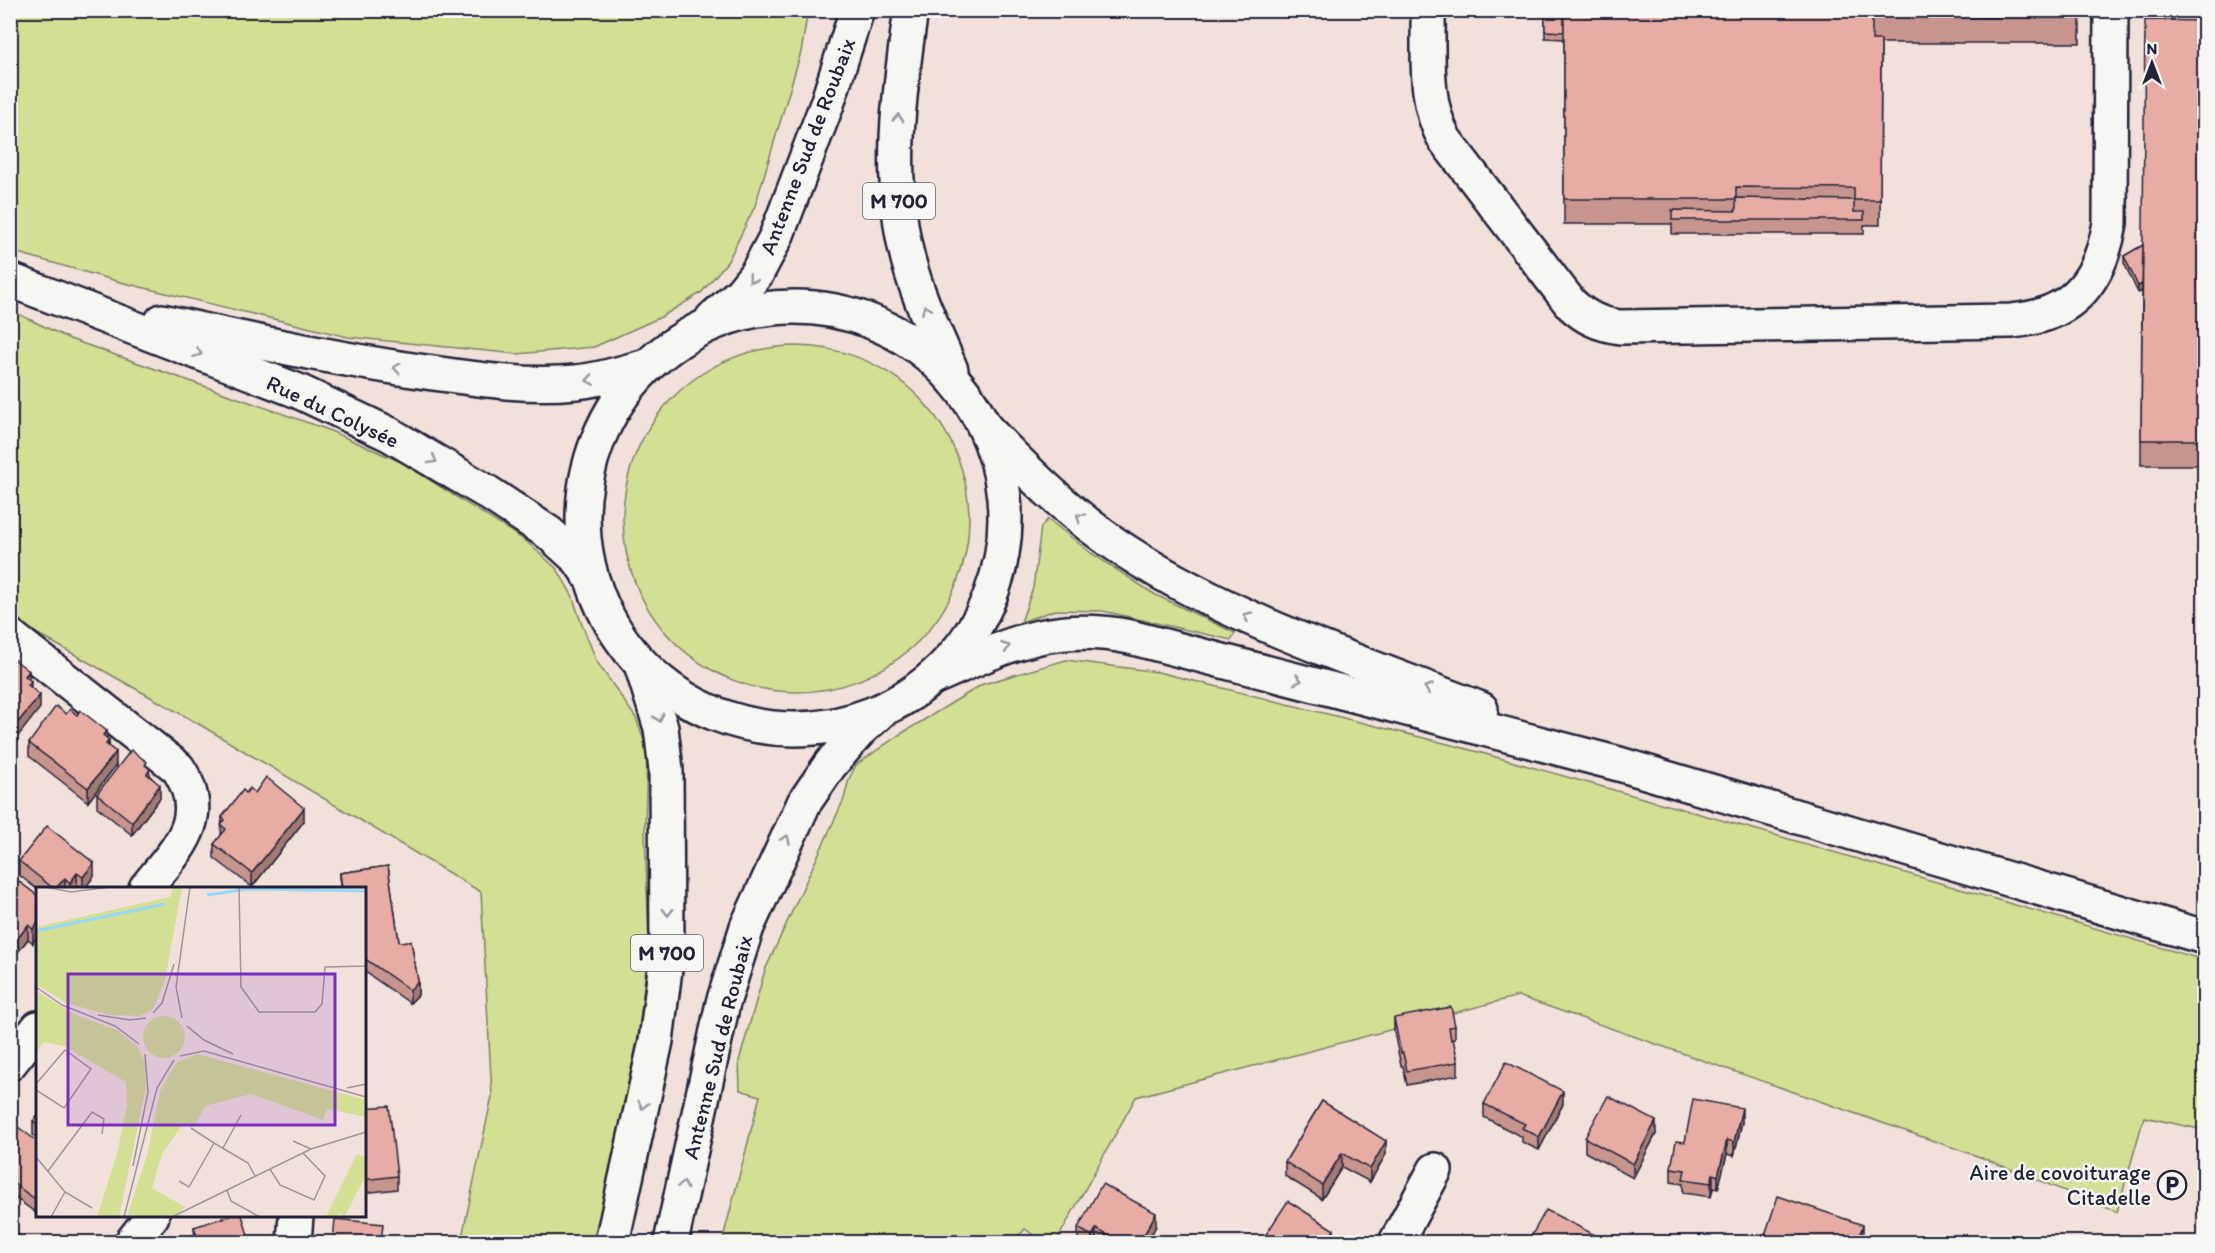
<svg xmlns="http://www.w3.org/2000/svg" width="2215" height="1253" viewBox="0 0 2215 1253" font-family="Itim,sans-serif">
  <rect width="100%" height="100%" fill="#f2e0db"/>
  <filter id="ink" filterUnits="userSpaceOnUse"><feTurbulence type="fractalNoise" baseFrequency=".0167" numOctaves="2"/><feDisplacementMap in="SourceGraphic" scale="12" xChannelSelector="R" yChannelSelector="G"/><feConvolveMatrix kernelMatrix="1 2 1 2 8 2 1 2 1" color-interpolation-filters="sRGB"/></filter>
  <g filter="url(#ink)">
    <g fill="#d3df92" stroke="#7a8066" stroke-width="1.5">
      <path d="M10,11l1,-1 797,1 -7,41 -46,154 -27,55 -27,32 -40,24 -67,30 -77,7 -169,-17 -228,-55 -109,-31z"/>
      <path d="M10,310l60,29 256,90 77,34 123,78 31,28 15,26 9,27 16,40 39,56 11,31 -2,84 4,107 -10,93 -44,209h-134l31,-146 -11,-204 -284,-169 -186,-104z"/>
      <circle cx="796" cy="519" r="173"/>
      <path d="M1048,519l43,34 63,41 81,39 -4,7 -128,-29 -48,-1 -34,12 12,-34 8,-61z"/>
      <path d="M1066,660l92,12 302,75 322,90 422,123v170l-60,-13 -27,95 -137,-55 -462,-161 -382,101 -80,145h-13l-18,-13 -12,13h-291l38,-146 -20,-6 -1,-29 26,-91 79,-171 5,-20 7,-14 43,-30 84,-51z"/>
    </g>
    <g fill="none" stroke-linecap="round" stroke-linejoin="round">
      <g stroke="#22223b" stroke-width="38">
        <g id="minor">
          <path d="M1428,10c1,44 -5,91 17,130l126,164c15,14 28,20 49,23l391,-6c62,-5 89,-40 99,-98l1,-213"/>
          <path d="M10,636l168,132c34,51 -2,82 -32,120"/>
          <path d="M10,1063l28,-35"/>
          <path d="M132,1242l20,-26"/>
          <path d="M294,1242l2,-26"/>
          <path d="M1396,1242l39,-72"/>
        </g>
      </g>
      <g stroke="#22223b" stroke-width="38">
        <g id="tertiary">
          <path d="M10,280l288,111 91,43 98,58 62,41 30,27 12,18"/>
          <path d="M162,321c88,20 175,38 264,51 50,7 100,15 150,10 24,-2 48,-10 71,-16"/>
          <path d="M986,429c43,45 88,89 141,123 108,70 234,110 354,157"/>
          <path d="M932,678c72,-31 117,-57 198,-41l489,127 585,173"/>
        </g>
      </g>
      <g stroke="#22223b" stroke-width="38">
        <g id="trunk">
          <path d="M911,10c-12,82 -24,168 -3,249 10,39 28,75 43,111"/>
          <circle cx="794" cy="518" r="211"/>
          <path d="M712,319l29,-26 16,-20 19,-36 51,-133 30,-94"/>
          <path d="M612,1242l44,-201 11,-88 -1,-183 -5,-42 -20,-64"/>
          <path d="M671,1242l52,-239 24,-76 57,-124 26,-38 31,-36 17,-15"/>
        </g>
      </g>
      <use href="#minor" stroke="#f6f6f2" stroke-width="33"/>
      <use href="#tertiary" stroke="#f6f6f2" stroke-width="33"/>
      <use href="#trunk" stroke="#f6f6f2" stroke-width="33"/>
    </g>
    <g fill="#c7958d" stroke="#22223b" stroke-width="1.5">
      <path d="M1545,10h535v33h-199l-1,182h-16v9h-192v-10h-108v-185l-19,-1z"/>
      <path d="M2205,21v444h-64l1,-174 -4,2 -14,-30v-7l19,-11z"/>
      <path d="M66,714l41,24 9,27 -28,37 -59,-46v-13z"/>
      <path d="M147,767l13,31 -28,37 -35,-28v-13z"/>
      <path d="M246,793h9l49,28 -52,66 -38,-29v-14l7,-8 1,-19z"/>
      <path d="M19,861l75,15 -9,12h-5l-3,-1 -1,1h-38v2l-19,-15z"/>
      <path d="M388,866l11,76 12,-1 7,40v14l-8,8 -46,-32v-83h-28h4v-15z"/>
      <path d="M10,875l28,21 -5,47 -5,-4 -10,13 -8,-6z"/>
      <path d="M1394,1018l61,8v13l-2,1 5,22v13l-51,10 -4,-19h-2l-7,-34z"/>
      <path d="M1322,1101l64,53 -16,28 -28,-15 -20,32 -37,-23v-14z"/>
      <path d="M1484,1104h79l-24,46 -17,-8v-5l-38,-20z"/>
      <path d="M364,1108l33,68v13l-33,4z"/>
      <path d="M38,1116v22l-5,-3v-14z"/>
      <path d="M1742,1122l-8,34 -7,-2 -9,35 -5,-1 -2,9 -28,-4v-9l-12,-2v-14l14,-26z"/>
      <path d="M10,1129l28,13 -3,70 -25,-18z"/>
      <path d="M1656,1134l-23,44 -48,-26v-14z"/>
      <path d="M1156,1226l-9,16h-67l-2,-1v-13z"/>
      <path d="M194,1227l56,15h-55z"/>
      <path d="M1765,1235l98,4 -1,3h-97z"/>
    </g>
    <g fill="#a27973" stroke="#22223b" stroke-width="1.5">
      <path d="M2142,284v7l-4,2v-7z"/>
      <path d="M29,671v12l2,-2v13l-6,-18z"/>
      <path d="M40,695v13l-29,37v-14z"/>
      <path d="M107,731v12l2,-3v13l-6,-18z"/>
      <path d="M116,752v13l-28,37v-14z"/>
      <path d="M160,785v13l-28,37v-13z"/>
      <path d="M304,808v13l-52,66v-14z"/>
      <path d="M94,863v13l-9,12h-2v-11z"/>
      <path d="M77,873v14l-1,1h-6v-5z"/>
      <path d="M65,878v10h-9z"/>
      <path d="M38,922v13l-5,8v-14z"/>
      <path d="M28,925v14l-10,13v-14z"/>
      <path d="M418,981v14l-8,8v-13z"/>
      <path d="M1563,1091v13l-24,46v-13z"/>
      <path d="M1742,1108v14l-8,34v-14z"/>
      <path d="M1656,1121v13l-23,44v-14z"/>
      <path d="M1727,1140v14l-9,35v-13z"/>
      <path d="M1386,1141v13l-16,28v-13z"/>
      <path d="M1342,1153v14l-20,32v-14z"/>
      <path d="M1713,1174v14l-2,9v-14z"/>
      <path d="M38,1195v13l-3,4v-13z"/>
      <path d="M1156,1213v13l-9,16h-7z"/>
      <path d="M1863,1225v14l-1,3h-5z"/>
      <path d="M1096,1229v13h-4v-6z"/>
      <path d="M1334,1230v12h-8z"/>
    </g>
    <g fill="#e7ada4" stroke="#22223b" stroke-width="1.5">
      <path d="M1545,10h19v22l-19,-1z"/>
      <path d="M1564,10h516v8l-208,-1v23h9l-1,160h-26v-12l-118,-1v12h-172z"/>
      <path d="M2145,20l60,1v419h-64z"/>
      <path d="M1736,198l118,2v12h10v8h-192v-10l64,1z"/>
      <path d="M2143,245l-1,39 -4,2 -14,-30z"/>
      <path d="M10,656l19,15 -4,5 6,5 -3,4 12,10 -29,36z"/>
      <path d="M56,706l10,8 4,-5 7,6 3,-5 27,21 -4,4 6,5 -3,4 10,8 -28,36 -59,-45z"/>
      <path d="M131,750l16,12 -2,3 5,4 -3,5 13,11 -28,37 -35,-28z"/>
      <path d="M266,777l38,31 -52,65 -38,-29 12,-15 -5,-4 4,-5 -3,-3 21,-27 3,3 4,-5 5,5z"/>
      <path d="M47,826l47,37 -11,14 -6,-4 -7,10 -5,-5 -9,10h-3l-34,-27z"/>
      <path d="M388,866l11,76 12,-1 7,40 -8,9 -46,-32v-70h-28h6l-2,-15z"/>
      <path d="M10,875l28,21v26l-5,7 -5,-4 -10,13 -8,-6z"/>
      <path d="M1451,1007l4,19 -6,1 2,13 2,-1 5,23 -51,9 -4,-18h-2l-7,-35z"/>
      <path d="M1506,1062l57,29 -24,46 -17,-9 3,-4 -41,-20z"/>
      <path d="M1608,1096l48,25 -23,43 -48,-26z"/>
      <path d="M1693,1099l49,9 -8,34 -7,-2 -9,36 -5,-2 -2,9 -28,-4 2,-9 -14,-2 5,-27 9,1z"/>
      <path d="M1322,1101l64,40 -16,28 -28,-16 -20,32 -37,-23z"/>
      <path d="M389,1106l8,70 -33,4v-72z"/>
      <path d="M38,1116v9l-5,-4z"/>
      <path d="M14,1124l24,18v53l-3,4 -25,-18v-52z"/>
      <path d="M1102,1184l54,29 -16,29h-19l-25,-13 -4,7 -14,-8z"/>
      <path d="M1778,1196l85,29 -6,17h-70l-22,-7z"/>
      <path d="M1288,1201l46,29 -8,12h-65z"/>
      <path d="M1546,1210l51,26 -4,6h-59l-5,-2z"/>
      <path d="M232,1215h10l8,27h-51l-5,-15z"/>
      <path d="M335,1219l48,5 -2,18h-48z"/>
      <path d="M10,1229l19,13h-19z"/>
    </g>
    <defs><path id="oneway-chevron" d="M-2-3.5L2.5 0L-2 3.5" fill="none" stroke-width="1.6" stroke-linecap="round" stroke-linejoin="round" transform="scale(1.5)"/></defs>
    <g stroke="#9797a0">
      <use href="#oneway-chevron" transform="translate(898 118) rotate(-87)"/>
      <use href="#oneway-chevron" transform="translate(752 279) rotate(129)"/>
      <use href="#oneway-chevron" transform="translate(926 309) rotate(-113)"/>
      <use href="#oneway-chevron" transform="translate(198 353) rotate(21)"/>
      <use href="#oneway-chevron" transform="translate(397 368) rotate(-172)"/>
      <use href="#oneway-chevron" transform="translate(590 380) rotate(171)"/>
      <use href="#oneway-chevron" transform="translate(433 460) rotate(31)"/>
      <use href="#oneway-chevron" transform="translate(1080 517) rotate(-143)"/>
      <use href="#oneway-chevron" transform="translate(1247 616) rotate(-155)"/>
      <use href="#oneway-chevron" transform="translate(1006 647) rotate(-20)"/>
      <use href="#oneway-chevron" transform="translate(1298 680) rotate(15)"/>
      <use href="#oneway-chevron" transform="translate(1428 688) rotate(-159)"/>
      <use href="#oneway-chevron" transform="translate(659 718) rotate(75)"/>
      <use href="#oneway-chevron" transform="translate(786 839) rotate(-66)"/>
      <use href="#oneway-chevron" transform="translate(668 912) rotate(90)"/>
      <use href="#oneway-chevron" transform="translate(643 1105) rotate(103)"/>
      <use href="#oneway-chevron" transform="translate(683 1185) rotate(-78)"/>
    </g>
  </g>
  <defs>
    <g id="parking-ring" transform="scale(1.5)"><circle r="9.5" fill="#f6f6f2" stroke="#22223b" stroke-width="1.5"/><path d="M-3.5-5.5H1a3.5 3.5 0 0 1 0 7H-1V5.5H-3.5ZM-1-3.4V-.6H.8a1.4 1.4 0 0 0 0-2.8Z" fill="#22223b"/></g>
  </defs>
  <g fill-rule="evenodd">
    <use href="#parking-ring" x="2172" y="1185"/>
  </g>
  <g text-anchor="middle" stroke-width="5" stroke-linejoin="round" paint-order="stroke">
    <g fill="#f6f6f2" stroke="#626272" stroke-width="1.5">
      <rect x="863" y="183" width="72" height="36" rx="4.5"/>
      <rect x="631" y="935" width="72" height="36" rx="4.5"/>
    </g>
    <g font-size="21" font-weight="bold" fill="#22223b">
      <text x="899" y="208">M 700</text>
      <text x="667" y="960">M 700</text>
    </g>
    <g font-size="22" fill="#22223b" stroke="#f6f6f2">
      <text transform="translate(807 146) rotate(-69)" y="8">Antenne Sud de Roubaix</text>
      <text transform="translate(333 411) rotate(25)" y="8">Rue du Colysée</text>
      <text transform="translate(717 1047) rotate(-76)" y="8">Antenne Sud de Roubaix</text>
    </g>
    <g font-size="22" fill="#22223b" stroke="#f6f6f2" text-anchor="end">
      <text x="2151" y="1180">Aire de covoiturage<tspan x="2151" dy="25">Citadelle</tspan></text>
    </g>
  </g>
  <g transform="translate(36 887)">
    <rect width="330" height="330" fill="#f2e0db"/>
    <path d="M137,0h9l-17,93 -12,29 -13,7 -30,-1 -44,-12 -30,-19v-57l134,-30zM0,104l40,24 41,15 20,16 8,15 1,26 -27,130h-22l20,-63 10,-48 -1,-24 -62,-36 -20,-4 -8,10zM107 150a21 21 0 1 1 42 0a21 21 0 1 1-42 0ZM161,167l169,46v17l-39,-8 -4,11 -72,-26 -46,12 -10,19h-13l-20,29 -10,34 33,19 -9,10h-49l21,-65 12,-61 16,-28zM321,267l9,3v18l-21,41 -7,-3 -1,4h-11z" fill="#d3df92"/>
    <path fill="none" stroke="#95d9f7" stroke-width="3" d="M171,8l41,-6 118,2M0,44l129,-27"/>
    <path fill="none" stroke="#9f949b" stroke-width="1.5" d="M10,0l25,5 39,-5M203,0l2,100 18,25h56l7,-8 3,-37 41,-1M330,14v65M0,100l26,18 53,21 24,18M117,126l9,-10 12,-39M62,128l32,5 16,-2M146,131l-6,-31 14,-100M151,139l17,14 29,14M144,169l24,-5 162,46M0,197l29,-34 26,19 -27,39 -28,-18M311,201l19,-4M257,254l18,8M178,256l34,20 7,13M187,261l18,-33M0,270l29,35 27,16M97,279l15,-74 -3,-38M234,282l10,16 34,15 11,-24 -22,-23M12,284l44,-59 12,7 -2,15M143,294l10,6 25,-44 -23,-15M191,303l4,11 29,16M15,330l14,-25M88,330l33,-129 17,-28M136,330l139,-68 55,-17"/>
    <path fill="#7b2cbf" fill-opacity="0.15" stroke="#7b2cbf" stroke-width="3" d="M32,87h267v151h-267z"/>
    <rect width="330" height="330" fill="none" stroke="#22223b" stroke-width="3"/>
  </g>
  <rect width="2215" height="1253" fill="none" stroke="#f6f6f2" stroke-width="36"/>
  <rect x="18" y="18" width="2179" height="1217" fill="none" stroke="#22223b" stroke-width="2" filter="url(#ink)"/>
  <g transform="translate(2152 63)" stroke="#f6f6f2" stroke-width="4.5" paint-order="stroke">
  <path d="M0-4.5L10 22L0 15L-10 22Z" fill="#22223b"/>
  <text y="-9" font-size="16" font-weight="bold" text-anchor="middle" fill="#22223b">N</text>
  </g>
</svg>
